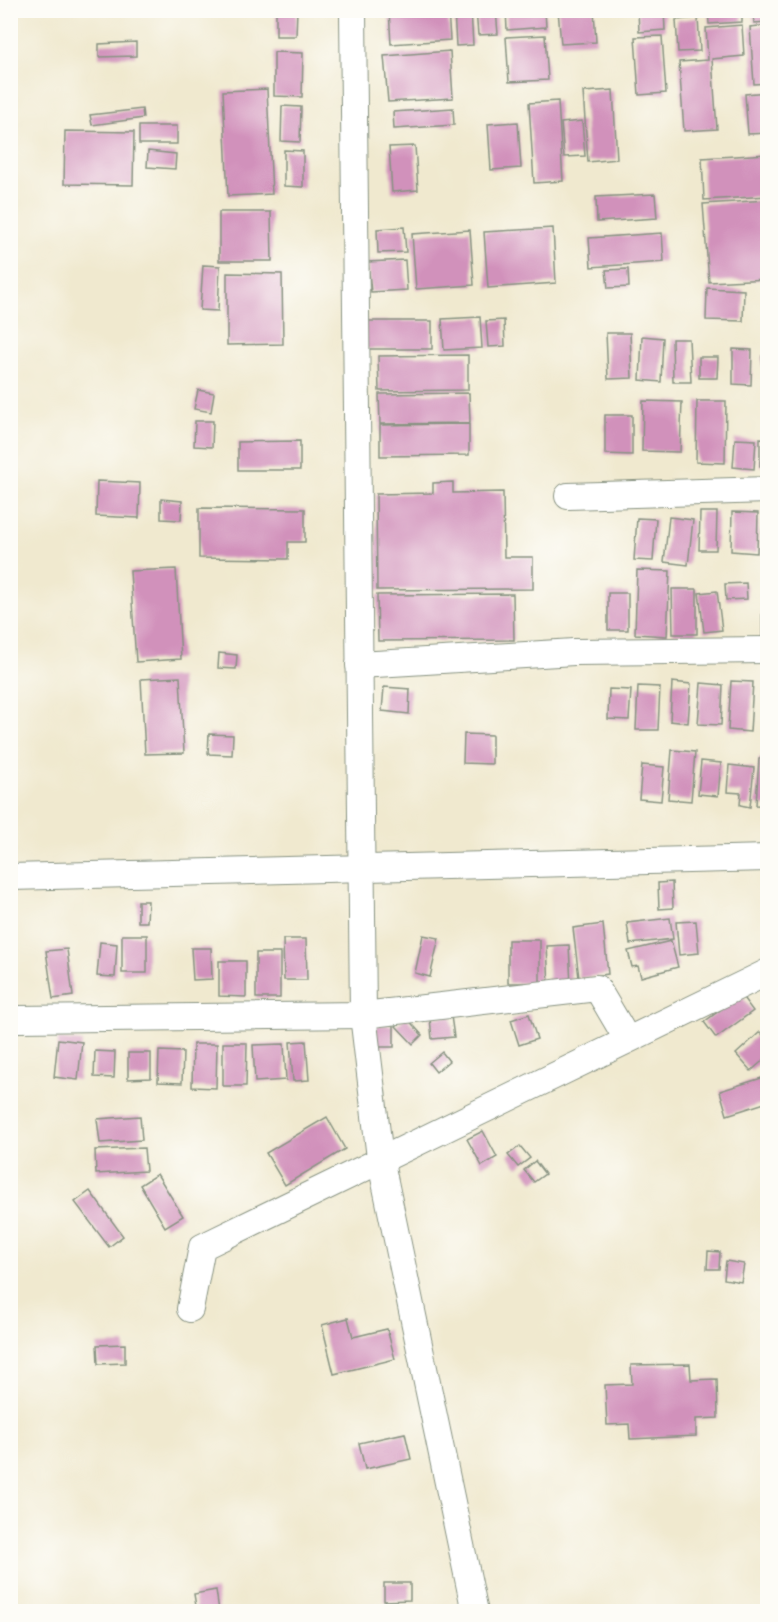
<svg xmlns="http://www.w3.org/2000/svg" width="778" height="1622" viewBox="0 0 778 1622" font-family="'Sorts Mill Goudy',serif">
  <rect width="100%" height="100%" fill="#fdfcf7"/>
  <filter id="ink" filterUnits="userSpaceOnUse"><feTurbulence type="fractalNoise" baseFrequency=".0167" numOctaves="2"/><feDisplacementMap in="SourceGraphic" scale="12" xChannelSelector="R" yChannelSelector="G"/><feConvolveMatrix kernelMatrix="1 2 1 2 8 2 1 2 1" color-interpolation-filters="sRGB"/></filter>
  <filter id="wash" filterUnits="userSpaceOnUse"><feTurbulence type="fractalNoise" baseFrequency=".008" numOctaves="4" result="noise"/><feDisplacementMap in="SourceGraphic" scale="24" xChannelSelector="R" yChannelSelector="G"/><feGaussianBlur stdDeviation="1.35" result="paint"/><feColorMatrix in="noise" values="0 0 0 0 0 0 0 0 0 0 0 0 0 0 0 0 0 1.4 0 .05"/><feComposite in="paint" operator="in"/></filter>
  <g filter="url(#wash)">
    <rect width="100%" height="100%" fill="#f0e9cf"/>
    <g id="blocks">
      <g fill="#d191bb">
        <path d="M276,10h21l-1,26h-20z"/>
        <path d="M389,10h59l2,30 -59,4z"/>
        <path d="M454,10h17l2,35 -17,1z"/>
        <path d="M476,10h20l2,24 -20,1z"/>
        <path d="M506,10h39l1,17 -39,3z"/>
        <path d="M558,10h36l2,32 -35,2z"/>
        <path d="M638,10h26l1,20 -26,2z"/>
        <path d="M708,10h34v12l-33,2z"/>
        <path d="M753,10h15v12l-14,1z"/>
        <path d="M698,18l2,33 -22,1 -2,-32z"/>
        <path d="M742,25l2,31 -32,3 5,70 -33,2 -5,-69 29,-2 -2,-32z"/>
        <path d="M768,25v58l-14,1 -4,-57z"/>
        <path d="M545,35l3,45 -39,2 -3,-45z"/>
        <path d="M662,36l4,57 -27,2 -4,-58z"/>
        <path d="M136,42v14l-37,1v-13z"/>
        <path d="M450,51l3,47 -65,4 -4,-46z"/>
        <path d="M274,52l29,1 -1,44 -28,-1z"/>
        <path d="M267,89l5,105 -44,2 -5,-105z"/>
        <path d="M613,90l4,69 -29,3 -5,-70z"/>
        <path d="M768,92v41l-20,1 -3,-40z"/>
        <path d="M558,101l5,80 -29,2 -5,-80z"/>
        <path d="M282,106l19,1 -1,35 -19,-1z"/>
        <path d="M453,108l1,17 -60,4 -1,-17z"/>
        <path d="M142,109l1,9 -51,7 -2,-10z"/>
        <path d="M582,121l3,35 -21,1 -3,-34z"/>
        <path d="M518,122l3,46 -30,2 -3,-46z"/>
        <rect x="139" y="126" width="38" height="18"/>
        <path d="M65,131l69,1 -1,53 -69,-1z"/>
        <path d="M415,146l3,44 -26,2 -3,-45z"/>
        <path d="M284,150l19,1v36l-19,-1z"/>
        <path d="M148,151l28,3 -1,15 -28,-2z"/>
        <path d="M768,154v42l-64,4 -2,-42z"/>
        <path d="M655,194l2,24 -60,4 -1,-25z"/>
        <path d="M768,200v79l-59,3 -6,-78z"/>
        <path d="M219,212h52l1,49h-53z"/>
        <path d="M404,227l2,25 -28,1 -1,-24z"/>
        <path d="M553,228l3,55 -68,5 -4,-56z"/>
        <path d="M470,230l4,55 -58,4 -4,-55z"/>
        <path d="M662,233l2,29 -73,5 -2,-29z"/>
        <path d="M405,260l2,30 -36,2 -3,-30z"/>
        <path d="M203,265l17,1 -2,45 -18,-1z"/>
        <path d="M628,269l1,18 -21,1 -2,-18z"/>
        <path d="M227,273l55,1 1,70 -56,1z"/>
        <path d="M707,288l37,2 -1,31 -37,-1z"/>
        <path d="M480,317l2,31 -38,2 -2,-31z"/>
        <path d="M504,320l1,26 -17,1 -2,-26z"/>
        <path d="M364,321h68v28h-67z"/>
        <path d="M606,333h24l2,45 -24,1z"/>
        <path d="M642,336l21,2 -2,44 -21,-2z"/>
        <path d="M672,339h17l2,43h-18z"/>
        <path d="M733,349l19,1 -1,35 -18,-1z"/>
        <path d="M468,355v35l-89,1 -1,-35z"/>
        <path d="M762,356h6v25l-4,1z"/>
        <path d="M699,357h19l-1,21h-18z"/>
        <path d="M198,390l16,3 -3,19 -17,-3z"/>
        <path d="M469,393l1,30 -90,1 -1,-30z"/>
        <path d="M643,401l39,1 -2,50 -38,-1z"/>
        <path d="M697,401h29l-1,62 -29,-1z"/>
        <path d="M605,415h27v40l-27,-1z"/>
        <path d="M195,421h18l-1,26 -18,-1z"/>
        <path d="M469,424v31l-89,1v-31z"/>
        <path d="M760,438l8,1v27h-8z"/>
        <path d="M735,439l21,1 -2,29 -21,-2z"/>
        <path d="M300,441v29h-62v-28z"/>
        <path d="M97,481l43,2 -1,35 -43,-2z"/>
        <path d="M453,482v11l50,-1 1,65h29v32l-156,1 -1,-96 57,-1v-10z"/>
        <path d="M161,499l21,2 -1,19 -20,-1z"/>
        <path d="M199,508l106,1v33h-17v17l-89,-1z"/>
        <path d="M764,508h4v46h-7z"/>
        <path d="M700,512h17l-1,38h-17z"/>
        <path d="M732,512l26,1 -1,40 -26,-2z"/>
        <path d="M669,517l24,3 -5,45 -24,-3z"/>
        <path d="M637,518l19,1 -3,42 -19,-1z"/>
        <path d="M176,569l5,90 -45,3 -6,-91z"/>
        <path d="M637,570l33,1 -3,65 -32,-2z"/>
        <rect x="762" y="574" width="6" height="63"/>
        <path d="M746,583l1,16 -21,1 -1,-16z"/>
        <path d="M672,589h25v45h-24z"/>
        <path d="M717,591l5,39 -18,2 -5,-39z"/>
        <rect x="608" y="593" width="20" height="37"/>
        <path d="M513,594l1,46 -136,1 -1,-46z"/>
        <path d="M219,653l18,2 -1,14 -18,-1z"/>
        <path d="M180,677l4,76 -39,1 -4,-75z"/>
        <path d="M731,681l22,1 -3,50 -22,-2z"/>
        <path d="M672,682l19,2 -3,39 -18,-2z"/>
        <path d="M701,683l22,2 -2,40 -23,-1z"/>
        <path d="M638,686l22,1 -2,43h-22z"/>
        <path d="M384,687l26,2 -1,25 -27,-3z"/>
        <path d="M609,689l22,1 -2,30 -21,-1z"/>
        <path d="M209,734l24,1 -1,20 -24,-1z"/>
        <path d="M464,734l28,1v29l-29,-1z"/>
        <path d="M672,750l23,2 -4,49 -23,-2z"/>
        <path d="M759,758h9v48l-12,-1z"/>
        <path d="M701,761l20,2 -3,33 -20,-2z"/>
        <path d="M642,765l22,2 -3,34 -22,-2z"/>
        <path d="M729,765l25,3 -4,39 -10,-2 1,-12 -14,-1z"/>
        <path d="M672,882l1,26 -14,1 -1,-26z"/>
        <path d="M138,901h10l-1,21h-9z"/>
        <path d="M670,918l3,21 -43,5 -3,-21z"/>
        <path d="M696,921l3,32 -20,2 -3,-33z"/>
        <path d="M603,924l5,50 -29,4 -6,-50z"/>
        <rect x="122" y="935" width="25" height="38"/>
        <path d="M423,935l16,3 -9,39 -15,-4z"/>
        <path d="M283,939h23l1,41h-23z"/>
        <rect x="508" y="940" width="32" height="43"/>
        <path d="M671,941l7,26 -37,10 -3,-11 -6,1 -4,-16z"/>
        <path d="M100,942l17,2 -2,33 -18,-1z"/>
        <path d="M569,945l2,40 -22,1 -2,-40z"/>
        <path d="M191,948h20l1,31 -19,1z"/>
        <path d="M67,949l6,47 -20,3 -7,-48z"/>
        <rect x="256" y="953" width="24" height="45"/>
        <path d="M219,961h27v36l-27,-1z"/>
        <path d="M741,995l12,16 -37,27 -12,-16z"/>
        <path d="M529,1014l8,25 -18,6 -8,-25z"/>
        <path d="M451,1016l3,21 -22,2 -2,-21z"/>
        <path d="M406,1017l16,18 -9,9 -17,-18z"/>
        <rect x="376" y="1025" width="18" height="22"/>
        <path d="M760,1032l8,8v16l-17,15 -15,-17z"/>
        <path d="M58,1039l24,3 -4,38 -24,-3z"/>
        <path d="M306,1041l3,39 -16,1 -3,-39z"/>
        <path d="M223,1043h24l-1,43h-23z"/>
        <path d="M193,1044h24l-1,44 -24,-1z"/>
        <path d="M284,1044l2,36 -31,2 -2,-37z"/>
        <path d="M95,1051l20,1 -1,26 -20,-1z"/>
        <path d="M159,1051l24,1 -1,31 -24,-1z"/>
        <path d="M442,1052l7,9 -13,11 -7,-9z"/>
        <path d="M128,1053h23v25l-23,1z"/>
        <path d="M768,1076v26l-41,13 -7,-24z"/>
        <path d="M140,1116l2,24 -42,3 -3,-24z"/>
        <path d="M327,1117l18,32 -60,36 -19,-32z"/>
        <path d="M483,1131l14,26 -15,9 -15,-27z"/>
        <path d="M520,1146l10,12 -12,9 -10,-12z"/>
        <path d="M144,1148l2,23 -50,3 -1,-24z"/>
        <path d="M535,1161l10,13 -11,8 -10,-12z"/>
        <path d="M157,1174l26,42 -18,11 -25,-42z"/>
        <path d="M90,1191l33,45 -14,11 -34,-45z"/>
        <path d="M708,1251l12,1 -1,17h-12z"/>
        <path d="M726,1261l18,3 -3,18 -17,-3z"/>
        <path d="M348,1318l5,19 34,-8 8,30 -61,15 -12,-49z"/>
        <path d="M125,1344v19l-27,1 -1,-19z"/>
        <path d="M690,1364l1,16 26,-1 1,39 -22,1v17l-66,3 -1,-15 -22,1 -2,-40 27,-1 -1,-19z"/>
        <path d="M405,1433l6,26 -46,10 -6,-26z"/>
        <path d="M384,1583h26v17l-26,1z"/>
        <path d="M216,1590l3,21 -22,1 -3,-18z"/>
      </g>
    </g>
  </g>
  <g filter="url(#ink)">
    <use href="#blocks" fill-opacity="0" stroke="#889382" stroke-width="1.5"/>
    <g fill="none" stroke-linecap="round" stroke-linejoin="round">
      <g stroke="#889382" stroke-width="28">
        <g id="street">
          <path d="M353,10l10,1005 17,143 95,454"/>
          <path d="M568,496l200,-6"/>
          <path d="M359,665l215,-13 194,-2"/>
          <path d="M10,877l758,-19"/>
          <path d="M17,1019l346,-4 234,-27 30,51"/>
          <path d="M190,1309l12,-62 566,-275"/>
        </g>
      </g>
      <use href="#street" stroke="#fff" stroke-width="26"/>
    </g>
  </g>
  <rect width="778" height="1622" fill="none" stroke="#fdfcf7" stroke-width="36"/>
</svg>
